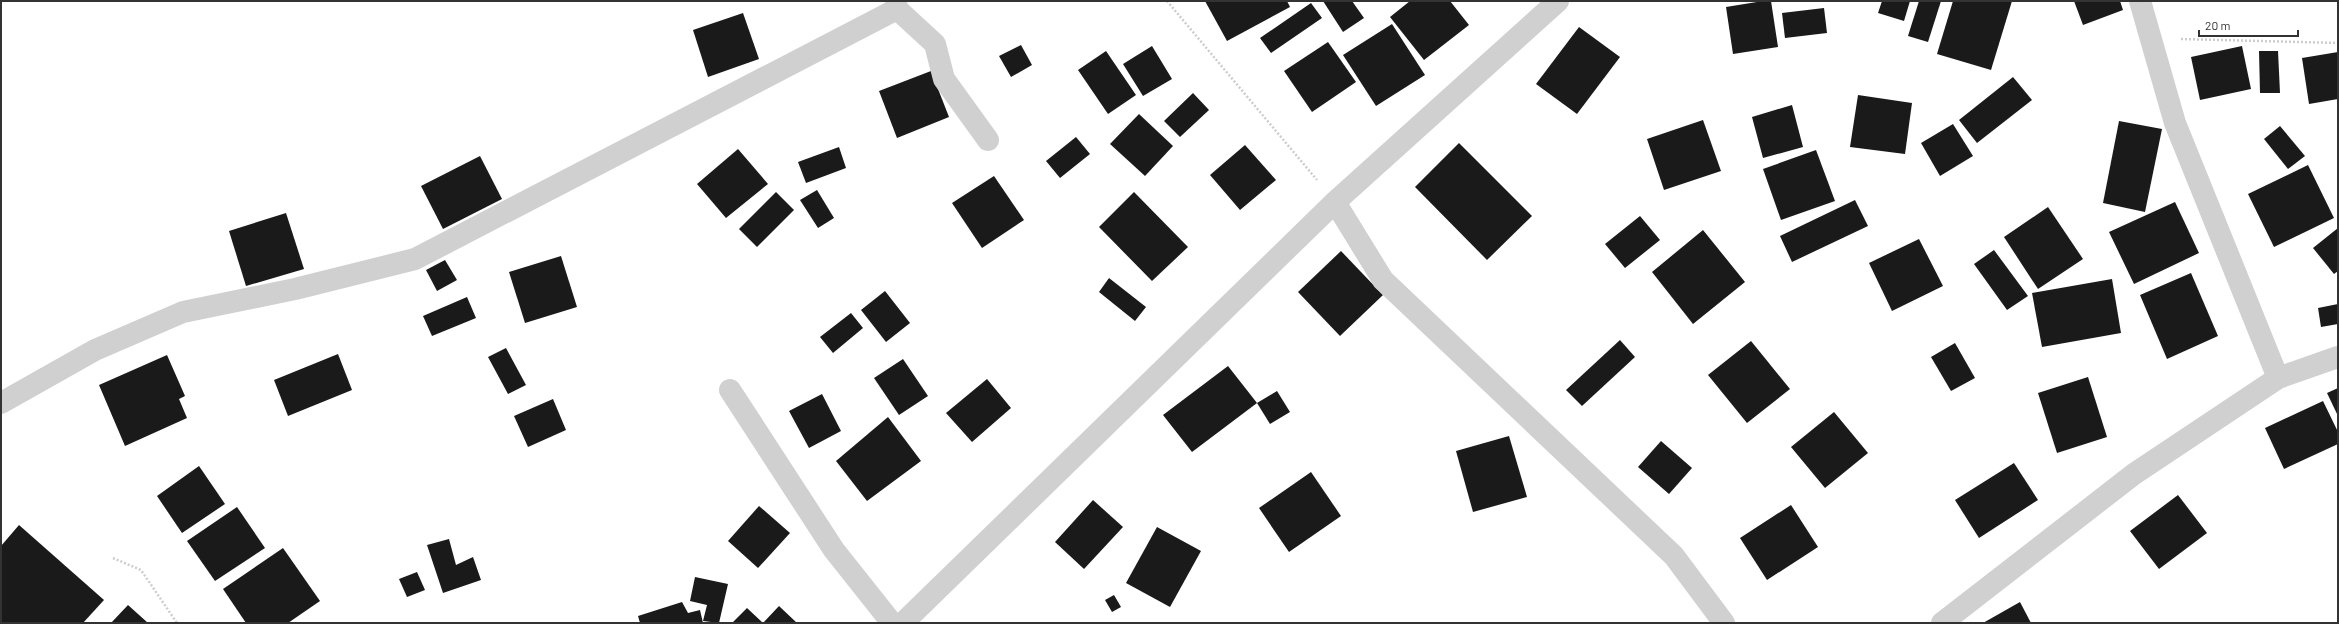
<svg xmlns="http://www.w3.org/2000/svg" width="2339" height="624" viewBox="0 0 2339 624" font-family="Barlow,sans-serif">
  <rect width="100%" height="100%" fill="#fff"/>
  <g fill="#1a1a1a">
    <path d="M1205,1h82l3,6 -63,34z"/>
    <path d="M1323,1h29l12,17 -21,14z"/>
    <path d="M1410,1h40l19,24 -45,35 -34,-43z"/>
    <path d="M1763,1h8l7,46 -45,7 -7,-47z"/>
    <path d="M1882,1h28l-6,20 -26,-8z"/>
    <path d="M1919,1h22l-13,41 -20,-6z"/>
    <path d="M1953,1h59l-21,69 -54,-16z"/>
    <path d="M2074,1h46l3,9 -40,15z"/>
    <path d="M1311,3l11,15 -51,35 -11,-15z"/>
    <path d="M1824,8l3,25 -42,5 -3,-25z"/>
    <path d="M743,13l16,46 -51,18 -15,-47z"/>
    <path d="M1392,24l33,51 -49,31 -33,-51z"/>
    <path d="M1579,27l41,30 -43,57 -41,-30z"/>
    <path d="M1328,42l28,40 -44,30 -28,-41z"/>
    <path d="M1021,45l11,20 -21,12 -12,-21z"/>
    <path d="M1152,46l20,33 -29,17 -20,-32z"/>
    <path d="M2242,46l9,43 -51,11 -9,-43z"/>
    <path d="M1106,51l30,44 -28,19 -30,-44z"/>
    <path d="M2259,51h19l2,42h-20z"/>
    <path d="M2338,52v47l-29,5 -7,-46z"/>
    <path d="M931,71l18,46 -52,21 -18,-47z"/>
    <path d="M2013,77l19,23 -55,43 -18,-23z"/>
    <path d="M1193,93l16,17 -29,27 -16,-16z"/>
    <path d="M1858,95l54,8 -7,51 -55,-7z"/>
    <path d="M1792,105l11,42 -40,11 -11,-41z"/>
    <path d="M1139,114l34,32 -28,30 -35,-32z"/>
    <path d="M1703,120l18,51 -57,19 -17,-51z"/>
    <path d="M2119,121l43,8 -17,83 -42,-9z"/>
    <path d="M1953,124l20,32 -33,20 -19,-33z"/>
    <path d="M2280,126l25,30 -17,13 -24,-30z"/>
    <path d="M1076,137l14,17 -30,24 -14,-17z"/>
    <path d="M1459,143l73,73 -45,44 -72,-73z"/>
    <path d="M1245,145l31,35 -36,30 -30,-35z"/>
    <path d="M839,147l7,21 -40,15 -8,-21z"/>
    <path d="M738,149l30,35 -42,34 -29,-34z"/>
    <path d="M1816,150l19,51 -54,19 -18,-51z"/>
    <path d="M480,156l22,43 -59,30 -22,-43z"/>
    <path d="M2308,165l26,53 -60,29 -26,-53z"/>
    <path d="M994,176l30,44 -42,28 -30,-45z"/>
    <path d="M817,190l17,28 -16,10 -18,-28z"/>
    <path d="M776,192l18,18 -37,37 -18,-18z"/>
    <path d="M1134,192l54,55 -36,34 -53,-54z"/>
    <path d="M1855,200l13,26 -76,36 -12,-26z"/>
    <path d="M2175,202l24,51 -65,31 -25,-52z"/>
    <path d="M2048,207l35,52 -45,30 -34,-52z"/>
    <path d="M286,213l18,56 -58,17 -17,-55z"/>
    <path d="M1640,216l20,24 -35,28 -20,-24z"/>
    <path d="M2338,228v43l-4,3 -21,-26z"/>
    <path d="M1703,230l42,52 -52,42 -41,-52z"/>
    <path d="M1919,239l24,47 -51,25 -23,-48z"/>
    <path d="M1994,250l34,46 -21,14 -33,-46z"/>
    <path d="M1341,251l42,44 -43,41 -42,-44z"/>
    <path d="M561,256l16,51 -52,16 -16,-51z"/>
    <path d="M445,260l12,20 -20,11 -11,-21z"/>
    <path d="M2191,273l27,63 -51,23 -27,-64z"/>
    <path d="M1109,278l37,29 -11,14 -36,-29z"/>
    <path d="M2112,279l9,54 -79,14 -10,-54z"/>
    <path d="M885,291l25,32 -24,19 -25,-32z"/>
    <path d="M467,297l9,21 -44,18 -9,-20z"/>
    <path d="M2338,304v20l-17,3 -3,-19z"/>
    <path d="M851,313l12,15 -30,25 -13,-16z"/>
    <path d="M1620,340l15,17 -53,49 -16,-16z"/>
    <path d="M1751,341l39,48 -43,34 -39,-48z"/>
    <path d="M1955,343l20,35 -24,13 -20,-34z"/>
    <path d="M506,348l20,37 -18,9 -20,-37z"/>
    <path d="M338,354l14,36 -64,26 -14,-36z"/>
    <path d="M167,355l18,41 -6,3 8,19 -62,28 -26,-61z"/>
    <path d="M903,359l25,37 -29,19 -25,-37z"/>
    <path d="M1228,366l29,37 -65,49 -29,-37z"/>
    <path d="M2088,377l19,60 -50,16 -19,-60z"/>
    <path d="M987,379l24,29 -39,34 -26,-29z"/>
    <path d="M2338,388v28l-11,-23z"/>
    <path d="M1277,391l13,21 -20,12 -13,-21z"/>
    <path d="M822,394l19,37 -32,17 -20,-37z"/>
    <path d="M553,399l13,31 -38,17 -14,-31z"/>
    <path d="M2323,401l15,31v12l-54,25 -19,-41z"/>
    <path d="M1834,412l34,41 -43,35 -34,-41z"/>
    <path d="M888,417l33,44 -54,40 -31,-40z"/>
    <path d="M1509,436l18,61 -54,15 -17,-61z"/>
    <path d="M1661,441l31,27 -23,26 -31,-27z"/>
    <path d="M2014,463l24,37 -59,38 -24,-38z"/>
    <path d="M199,466l26,38 -43,29 -25,-37z"/>
    <path d="M1311,472l30,44 -52,36 -30,-44z"/>
    <path d="M2178,495l29,38 -48,36 -29,-38z"/>
    <path d="M1093,500l30,27 -39,42 -29,-27z"/>
    <path d="M1791,505l27,42 -51,33 -27,-42z"/>
    <path d="M759,506l31,27 -32,35 -30,-27z"/>
    <path d="M237,507l28,41 -50,33 -28,-40z"/>
    <path d="M19,525l85,75 -21,23h-82v-77z"/>
    <path d="M1157,527l44,24 -31,56 -44,-24z"/>
    <path d="M449,539l7,26 17,-8 8,23 -38,13 -16,-48z"/>
    <path d="M283,548l37,53 -32,22h-42l-23,-34z"/>
    <path d="M417,572l8,18 -18,7 -8,-18z"/>
    <path d="M695,577l33,7 -9,39 -16,-2 4,-16 -17,-4z"/>
    <path d="M1114,595l7,12 -9,5 -7,-12z"/>
    <path d="M682,602l6,11 12,-3 3,13h-63l-2,-7z"/>
    <path d="M2020,602l11,21h-48z"/>
    <path d="M128,605l20,18h-37z"/>
    <path d="M779,606l18,17h-65l15,-15 16,15z"/>
  </g>
  <g fill="none" stroke-linecap="round" stroke-linejoin="round">
    <g stroke="#cdcdcd" stroke-width="2.5" stroke-dasharray="2 2" stroke-linecap="butt">
      <path d="M1167,1l150,179"/>
      <path d="M2181,39l157,4"/>
      <path d="M113,558l28,12 36,53"/>
    </g>
    <g stroke="#d0d0d0" stroke-width="22">
      <path d="M896,1l1,8 38,35 9,35 44,61"/>
      <path d="M2140,1l35,122 103,255"/>
      <path d="M1335,202l48,78 291,276 50,67"/>
      <path d="M730,390l104,160 58,73"/>
      <path d="M1,403l94,-53 88,-38 112,-23 120,-30 482,-250"/>
      <path d="M903,623l432,-421 223,-201"/>
      <path d="M1942,623l192,-149 144,-96 60,-21"/>
    </g>
  </g>
  <rect width="2339" height="624" fill="none" stroke="#333333" stroke-width="4"/>
  <path d="M2199 30v6h99v-6" fill="none" stroke="#333333" stroke-width="2"/>
  <text x="2205" y="30" font-size="12" fill="#333333" stroke="#ffffff" stroke-width="3" paint-order="stroke">20 m</text>
</svg>
